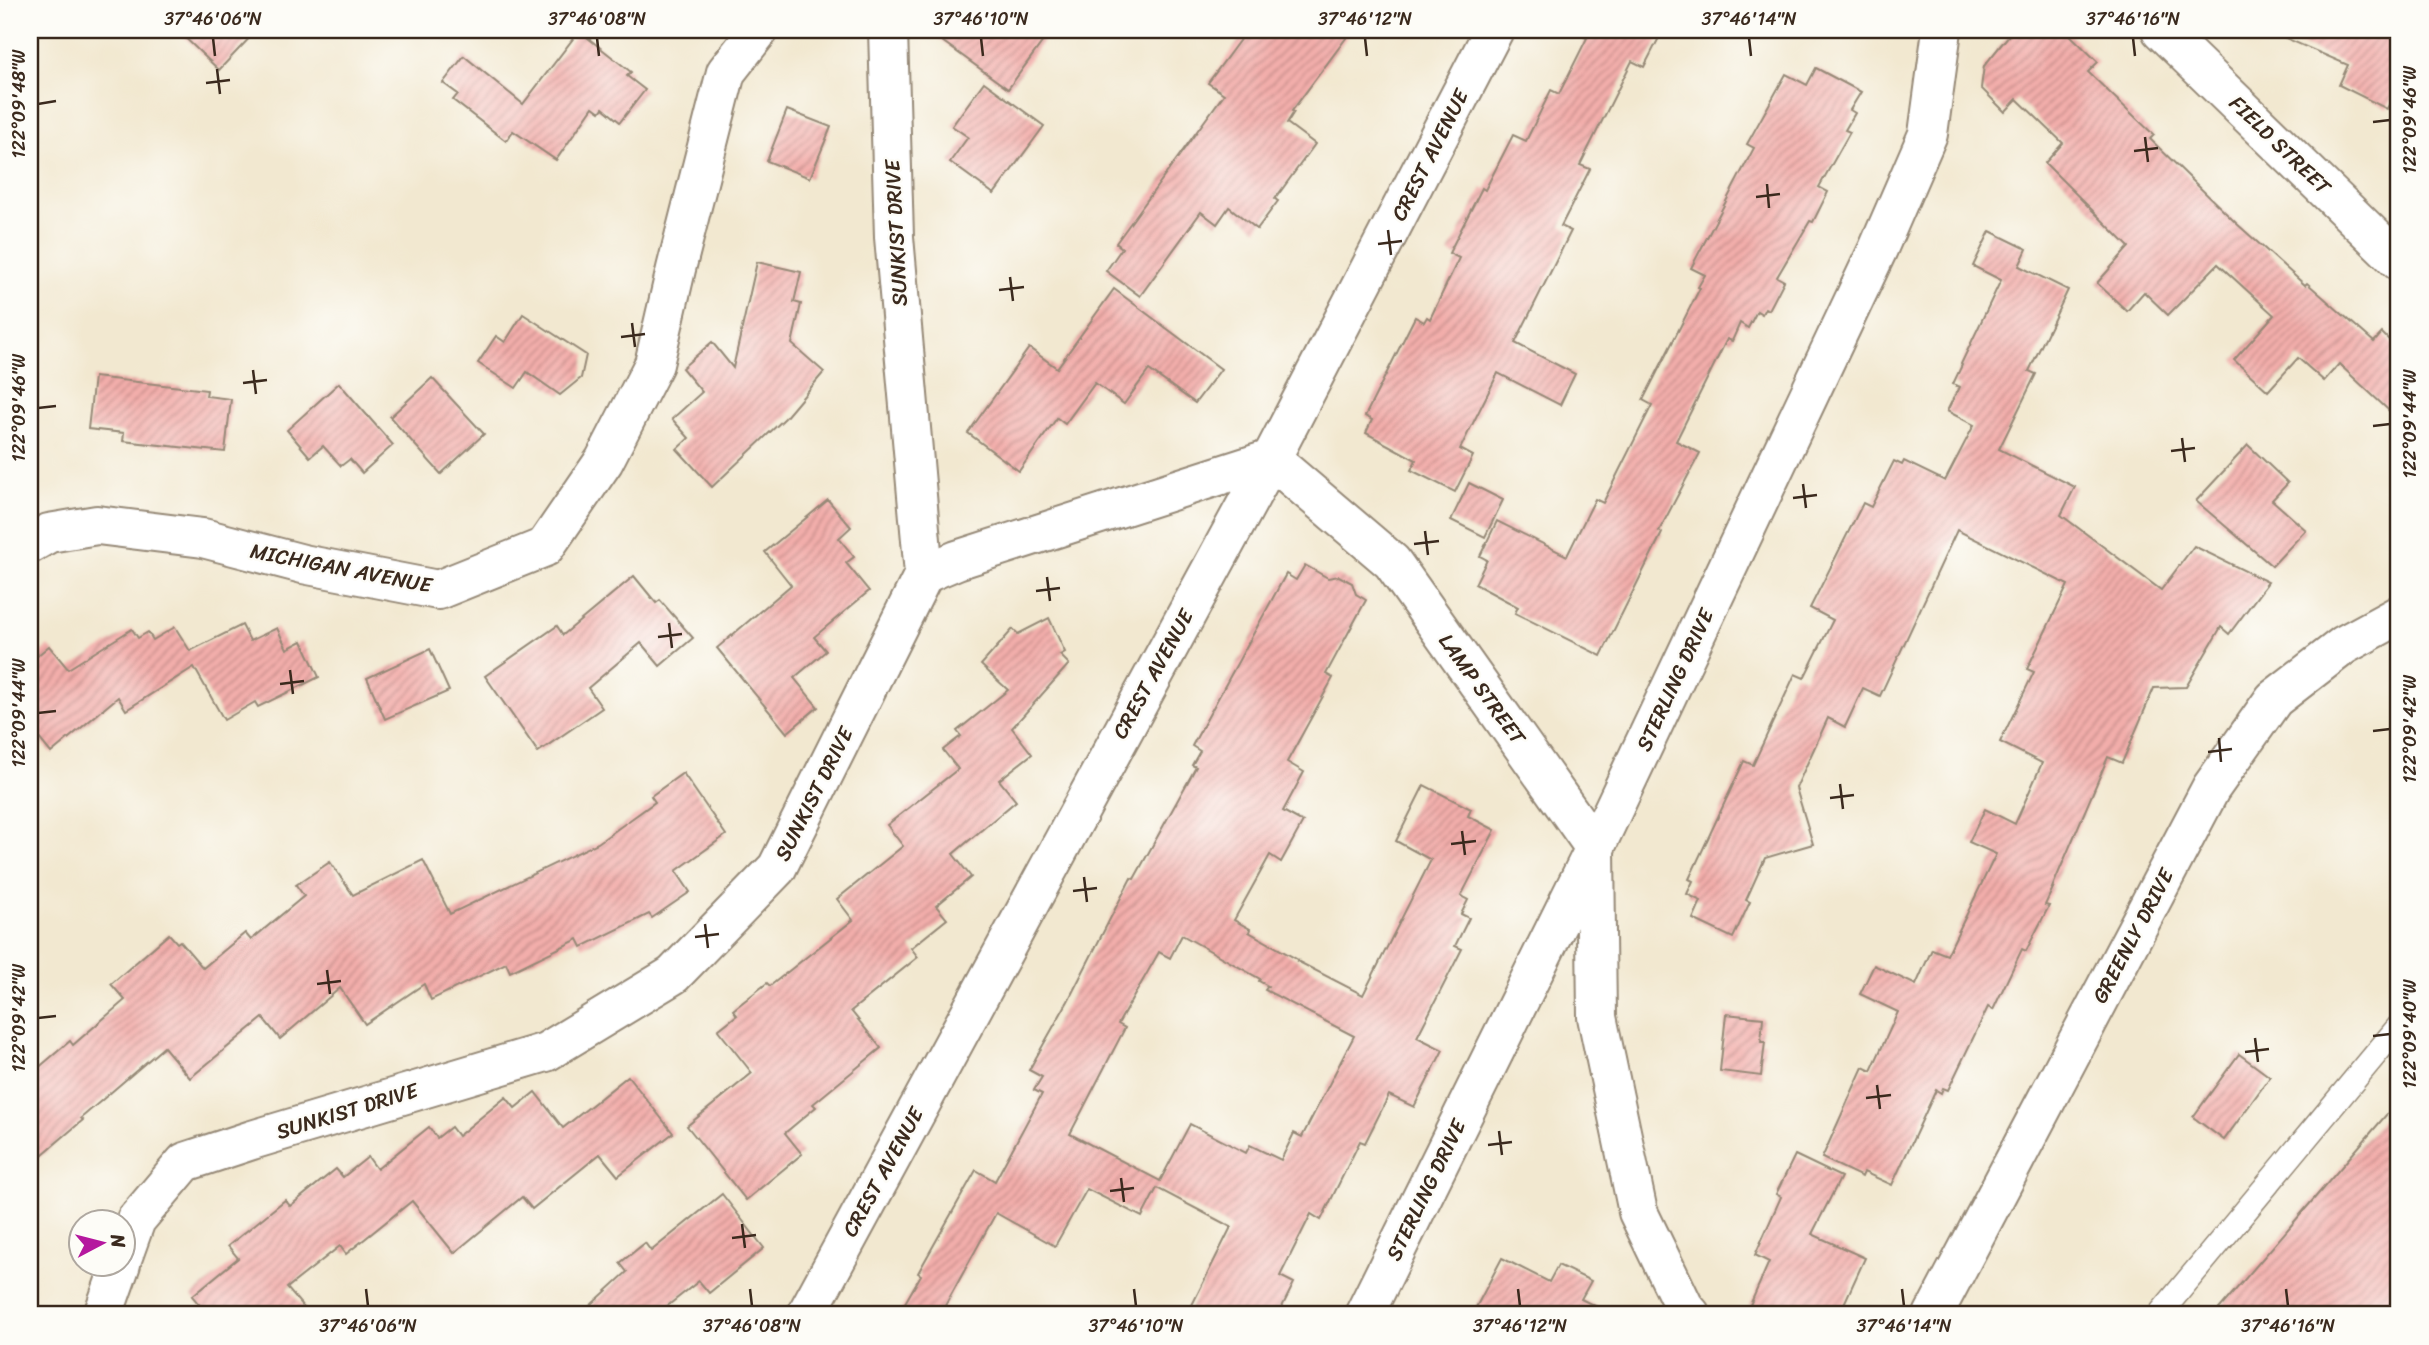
<svg xmlns="http://www.w3.org/2000/svg" width="2429" height="1345" viewBox="0 0 2429 1345" font-family="Sriracha,sans-serif">
  <defs>
    <pattern id="building-hatch" width="6" height="6" patternUnits="userSpaceOnUse" patternTransform="scale(1.75)"><rect width="6" height="6" fill="#f3aeab"/><path d="M-1 1l2-2M0 6l6-6M5 7l2-2" fill="none" stroke="#c68e8b"/></pattern>
  </defs>
  <rect width="100%" height="100%" fill="#fdfcf7"/>
  <filter id="ink" filterUnits="userSpaceOnUse"><feTurbulence type="fractalNoise" baseFrequency=".0143" numOctaves="2"/><feDisplacementMap in="SourceGraphic" scale="14" xChannelSelector="R" yChannelSelector="G"/><feConvolveMatrix kernelMatrix="1 2 1 2 8 2 1 2 1" color-interpolation-filters="sRGB"/></filter>
  <filter id="wash" filterUnits="userSpaceOnUse"><feTurbulence type="fractalNoise" baseFrequency=".00686" numOctaves="4" result="noise"/><feDisplacementMap in="SourceGraphic" scale="28" xChannelSelector="R" yChannelSelector="G"/><feGaussianBlur stdDeviation="1.57" result="paint"/><feColorMatrix in="noise" values="0 0 0 0 0 0 0 0 0 0 0 0 0 0 0 0 0 1.4 0 .05"/><feComposite in="paint" operator="in"/></filter>
  <g filter="url(#wash)">
    <rect width="100%" height="100%" fill="#f2e8d0"/>
    <g id="blocks">
      <g fill="url(#building-hatch)" fill-rule="evenodd">
        <path d="M177,30h80l-38,40z"/>
        <path d="M927,30h124l-43,59z"/>
        <path d="M1247,30h105l-60,81 2,1 -7,11 28,21 -40,55 3,2 -21,28 -28,-22 -12,17 -16,-12 -61,84 -34,-25 16,-23 -6,-5 108,-149 -16,-11z"/>
        <path d="M1571,30h92l-19,37 -12,-6 -52,104 10,4 -29,57 10,5 -56,112 60,31 -15,31 -62,-32 -38,76 13,7 -18,36 -44,-22 5,-10 -50,-27 6,-13 -7,-4 50,-99 9,5 3,-5 3,2 29,-61 -10,-5 33,-65 3,2 28,-55 13,6 25,-51 8,4 28,-56z"/>
        <path d="M2013,30h52l33,32 -10,10 66,63 -4,4 86,84 69,62 2,-2 67,59 8,-9 17,17v70l-60,-56 -15,17 -26,-23 -30,33 -34,-31 40,-45 -56,-51 -50,51 -24,-23 -17,19 -30,-28 32,-36 -84,-84 18,-20 -46,-44 -12,13 -24,-24 3,-22z"/>
        <path d="M2267,30h132v53l-12,26 -48,-24 9,-20z"/>
        <path d="M579,31l52,41 -4,4 18,14 -25,32 -17,-14 -3,4 -7,-5 -37,53 -43,-29 -7,10 -53,-41 5,-6 -15,-11 21,-27 59,48z"/>
        <path d="M1816,68l45,24 -11,18 5,3 -10,17 5,2 -31,55 9,5 -15,30 -3,-1 -33,56 7,4 -15,29 -4,-2 -3,6 -5,-3 -9,17 -8,-5 -8,18 -5,-2 -51,102 24,12 -41,78 3,2 -61,123 -86,-43 3,-6 -43,-23 12,-24 -7,-4 17,-35 70,35 28,-57 8,4 49,-98 -9,-5 57,-112 -2,-1 7,-12 -14,-7 63,-120 -7,-4 39,-70 21,11z"/>
        <path d="M984,82l60,44 -50,68 -44,-32 18,-25 -16,-11z"/>
        <path d="M787,110l44,17 -21,51 -43,-17z"/>
        <path d="M1990,231l37,18 -8,17 49,24 -39,81 7,3 -37,75 76,38 -14,28 100,75 33,-44 74,36 -39,52 -8,-7 -35,60 -32,1 -32,75 -14,-6 -56,131h1l-8,17 4,1 -23,45 -4,-2 -29,61 -5,-3 -40,83 -5,-2 -2,5 -5,-3 -44,95 -28,-13 -2,5 -40,-19 41,-91 8,4 27,-59 -38,-18 14,-29 42,20 16,-36 15,6 49,-101 -27,-12 16,-33 30,15 27,-61 -42,-21 34,-70 -7,-3 41,-84 -111,-55 -77,166 -17,-8 -18,39 -17,-9 -32,70 17,56 -48,14 -19,42 4,2 -17,36 -40,-19 8,-18 -14,-7 6,-13 -4,-2 55,-118 9,4 42,-91 9,4 29,-58 -23,-12 53,-105 8,4 23,-46 8,4 2,-4 41,20 29,-56 -27,-14 12,-24 -6,-3 9,-19 -1,-1 40,-84 -28,-14z"/>
        <path d="M757,262l44,10 -7,30 7,2 -9,40 32,28 -39,46 -73,69 -35,-38 12,-11 -17,-19 30,-27 -20,-24 30,-26 21,26z"/>
        <path d="M1114,289l107,80 -26,34 -46,-33 -25,34 -29,-21 -30,41 -8,-6 -38,53 -51,-38 61,-85 28,20z"/>
        <path d="M523,314l63,41 -5,23 -21,17 -33,-23 -11,16 -38,-25 18,-27 9,6z"/>
        <path d="M94,377l113,13 -1,6 25,3 -6,53 -102,-11 1,-8 -36,-4z"/>
        <path d="M432,378l52,56 -43,40 -51,-57z"/>
        <path d="M339,383l54,62 -31,28 -12,-14 -9,7 -18,-20 -13,11 -23,-27z"/>
        <path d="M2248,445l40,38 -16,17 34,30 -34,36 -76,-65z"/>
        <path d="M1469,483l34,17 -18,37 -34,-17z"/>
        <path d="M828,500l23,27 -12,11 15,19 -8,6 23,28 -55,46 12,14 -32,27 24,29 -31,26 -70,-85 74,-63 -26,-33z"/>
        <path d="M1305,565l23,13 11,-2 13,7 4,11 10,6 -40,74 7,4 -46,84 17,10 -21,39 20,11 -22,40 -11,-7 -36,65 16,9 -1,3 49,28 -1,1 66,34 68,-135 -35,-19 28,-56 47,24 -3,7 27,14 -34,66 7,4 -7,14 8,4 -14,28 7,3 -45,88 26,13 -29,57 -25,-12 -24,48 -5,-2 -39,79 -10,-6 -31,62 14,7 -16,32h-91l44,-88 -74,-39 -15,29 -55,-28 -32,57 -59,-33 -56,102h-42l23,-40 -3,-2 58,-103 19,11 47,-87 -8,-4 8,-13 -13,-7 39,-69 63,-123 3,1 62,-112 -4,-2 8,-14 -8,-5 94,-172 10,6zM1182,935l78,44 -1,2 9,5 -3,4 89,46 -52,101 -8,-4 -13,27 -31,-15 -4,8 -56,-29 -30,57 -90,-47 55,-106 -7,-4 41,-72 11,6z"/>
        <path d="M634,576l22,27 4,-3 33,38 -33,28 -19,-23 -53,45 14,20 -64,44 -53,-76 72,-50 6,9z"/>
        <path d="M1049,618l16,34 -5,3 9,9 -57,64 20,26 -33,26 17,21 -63,53 18,23 -35,29 11,13 -36,29 7,9 -67,54 30,37 -68,56 3,3 -31,26 17,21 -56,46 -59,-74 65,-53 -34,-43 19,-15 -4,-5 34,-27 3,3 83,-66 -16,-21 66,-53 -16,-21 71,-56 -15,-19 18,-14 -4,-5 51,-41 -27,-25 32,-36 5,5z"/>
        <path d="M242,625l8,16 27,-13 10,21 15,-8 17,36 -61,30 -3,-5 -31,18 -30,-53 -68,43 -8,-13 -67,56 -21,-26v-65l19,-16 19,23 64,-40 6,9 10,-6 5,8 22,-13 15,24z"/>
        <path d="M430,649l19,42 -64,28 -18,-41z"/>
        <path d="M683,773l43,62 -50,36 14,21 -38,26 -3,-4 -67,33 -4,-8 -68,33 -4,-9 -75,37 -7,-16 -59,40 -25,-36 -60,51 -17,-21 -73,60 -26,-31 -83,71 2,2 -53,45v-90l40,-34 3,4 52,-45 -14,-16 58,-50 8,9 3,-2 23,27 42,-35 6,7 53,-44 -8,-11 34,-23 23,33 70,-35 27,54 148,-71 57,-41 -4,-6z"/>
        <path d="M1726,1014l37,4 -2,24h4l-4,34 -41,-5z"/>
        <path d="M2239,1054l31,23 -46,63 -31,-23z"/>
        <path d="M628,1076l45,57 -55,43 -18,-22 -68,55 -10,-12 -68,56 -42,-52 -66,53 -6,-8 -53,42 23,27h-102l-16,-19 46,-38 -10,-12 57,-46 5,6 46,-37 7,8 25,-20 9,12 52,-42 8,11 14,-11 7,9 48,-39 9,11 20,-16 28,36z"/>
        <path d="M2399,1100v215h-185z"/>
        <path d="M1795,1155l46,22 -29,57 53,24 -26,57h-67l-22,-10 19,-43 -14,-7 26,-58 -5,-3z"/>
        <path d="M722,1194l42,54 -55,45 -10,-12 -43,34h-76l47,-43 -7,-9 25,-20 6,8z"/>
        <path d="M1502,1258l47,24 9,-17 33,16 -10,18 32,16h-141z"/>
      </g>
    </g>
  </g>
  <g filter="url(#ink)">
    <use href="#blocks" fill-opacity="0" stroke="#968977" stroke-width="2"/>
    <g fill="none" stroke-linecap="round" stroke-linejoin="round">
      <g stroke="#968977" stroke-width="26">
        <path id="lane" d="M2159,1315l240,-289"/>
      </g>
      <g stroke="#968977" stroke-width="42">
        <g id="street">
          <path d="M2161,30l238,231"/>
          <path d="M30,544l19,-11 48,-8 106,13 100,26 135,26 107,-43 59,-86 50,-97 22,-95 50,-197 33,-42"/>
          <path d="M924,574l33,-14 314,-101 121,103 203,286 2,169 41,195 46,95 7,8"/>
          <path d="M122,1259l14,-39 49,-58 67,-22 294,-88 127,-77 104,-107 147,-294 -30,-337 -6,-207"/>
          <path d="M103,1315l18,-51"/>
          <path d="M806,1315l465,-856 223,-429"/>
          <path d="M1364,1315l231,-467 283,-599 50,-115 14,-104"/>
          <path d="M1933,1315l278,-527 63,-89 70,-54 55,-30"/>
        </g>
      </g>
      <use href="#lane" stroke="#fff" stroke-width="23"/>
      <use href="#street" stroke="#fff" stroke-width="38"/>
    </g>
  </g>
  <path fill="none" stroke="#3b2a1e" stroke-width="2.5" d="M213,38l2,18M597,38l2,18M981,38l2,18M1365,38l2,18M1749,38l2,18M2133,38l2,18M217,69l3,25M206,83l24,-3M38,104l18,-3M2373,122l17,-2M2145,137l3,25M2134,151l24,-3M1767,184l2,24M1756,197l24,-3M1388,230l3,25M1378,244l24,-3M1010,277l3,24M999,290l25,-3M632,323l3,24M621,337l24,-3M253,370l3,24M243,383l24,-3M38,408l18,-2M2373,426l17,-2M2182,438l3,24M2171,451l24,-3M1803,484l3,24M1793,498l24,-3M1425,531l3,24M1414,544l25,-3M1047,577l3,24M1036,591l24,-3M669,623l3,25M658,637l24,-3M290,670l3,24M280,684l24,-3M38,713l18,-2M2373,731l17,-2M2219,738l2,24M2208,752l24,-3M1840,784l3,25M1830,798l24,-3M1462,831l3,24M1451,844l25,-3M1084,877l3,25M1073,891l24,-3M705,924l3,24M695,937l24,-3M327,970l3,24M317,984l24,-3M38,1018l18,-2M2373,1036l17,-2M2255,1038l3,24M2245,1052l24,-3M1877,1085l3,24M1866,1098l25,-3M1499,1131l3,24M1488,1145l24,-3M1121,1178l3,24M1110,1191l24,-3M742,1224l3,24M732,1238l24,-3M366,1289l2,17M750,1289l2,17M1134,1289l2,17M1518,1289l2,17M1902,1289l2,17M2286,1289l2,17"/>
  <g text-anchor="middle" stroke-width="5" stroke-linejoin="round" paint-order="stroke">
    <g font-size="21" fill="#3b2a1e" stroke="#fdfcf7">
      <text transform="translate(2280 145) rotate(44)" y="7">FIELD STREET</text>
      <text transform="translate(1430 155) rotate(-63)" y="7">CREST AVENUE</text>
      <text transform="translate(896 233) rotate(-93)" y="7">SUNKIST DRIVE</text>
      <text transform="translate(341 568) rotate(11)" y="7">MICHIGAN AVENUE</text>
      <text transform="translate(1153 674) rotate(-61)" y="7">CREST AVENUE</text>
      <text transform="translate(1675 680) rotate(-65)" y="7">STERLING DRIVE</text>
      <text transform="translate(1482 689) rotate(54)" y="7">LAMP STREET</text>
      <text transform="translate(814 794) rotate(-63)" y="7">SUNKIST DRIVE</text>
      <text transform="translate(2133 936) rotate(-62)" y="7">GREENLY DRIVE</text>
      <text transform="translate(347 1111) rotate(-17)" y="7">SUNKIST DRIVE</text>
      <text transform="translate(883 1172) rotate(-61)" y="7">CREST AVENUE</text>
      <text transform="translate(1426 1190) rotate(-64)" y="7">STERLING DRIVE</text>
    </g>
  </g>
  <rect width="2429" height="1345" fill="none" stroke="#fdfcf7" stroke-width="77"/>
  <g transform="translate(102 1243) rotate(83)"><circle r="33" fill="#fdfcf7" stroke="#afa8a0" stroke-width="2"/>
  <path d="M0-5L12 26L0 18L-12 26Z" fill="#b5179e"/>
  <text y="-10" font-size="19" font-weight="bold" text-anchor="middle" fill="#3b2a1e">N</text>
  </g>
  <rect x="38" y="38" width="2352" height="1268" fill="none" stroke="#3b2a1e" stroke-width="2.5"/>
  <g font-size="18" text-anchor="middle" fill="#3b2a1e">
    <text x="213" y="25">37°46'06"N</text>
    <text x="597" y="25">37°46'08"N</text>
    <text x="981" y="25">37°46'10"N</text>
    <text x="1365" y="25">37°46'12"N</text>
    <text x="1749" y="25">37°46'14"N</text>
    <text x="2133" y="25">37°46'16"N</text>
    <text transform="translate(19 104) rotate(-90)" y="6">122°09'48"W</text>
    <text transform="translate(2410 120) rotate(-90)" y="6">122°09'46"W</text>
    <text transform="translate(19 408) rotate(-90)" y="6">122°09'46"W</text>
    <text transform="translate(2410 424) rotate(-90)" y="6">122°09'44"W</text>
    <text transform="translate(19 713) rotate(-90)" y="6">122°09'44"W</text>
    <text transform="translate(2410 729) rotate(-90)" y="6">122°09'42"W</text>
    <text transform="translate(19 1018) rotate(-90)" y="6">122°09'42"W</text>
    <text transform="translate(2410 1034) rotate(-90)" y="6">122°09'40"W</text>
    <text x="368" y="1332">37°46'06"N</text>
    <text x="752" y="1332">37°46'08"N</text>
    <text x="1136" y="1332">37°46'10"N</text>
    <text x="1520" y="1332">37°46'12"N</text>
    <text x="1904" y="1332">37°46'14"N</text>
    <text x="2288" y="1332">37°46'16"N</text>
  </g>
</svg>
